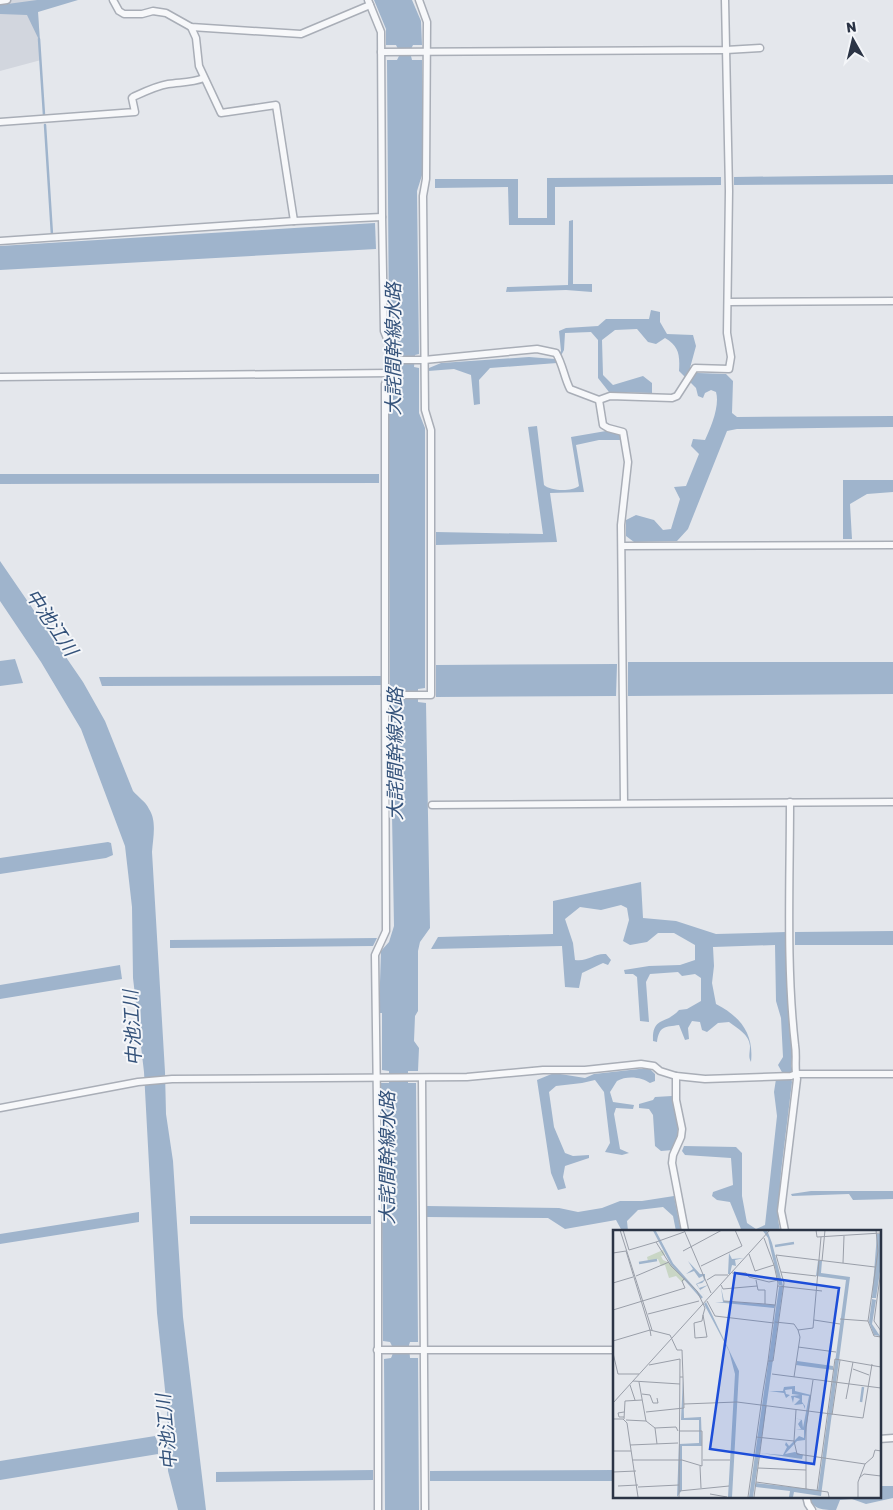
<svg xmlns="http://www.w3.org/2000/svg" width="893" height="1510" viewBox="0 0 893 1510" font-family="Rubik,'Noto Sans JP',sans-serif">
  <rect width="100%" height="100%" fill="#e4e7ec"/>
  <path fill="#d2d6de" d="M0,0h54v2l-16,10 3,48 -41,11z"/>
  <g fill="#9fb4cc">
    <path d="M37,0h41l-40,12 2,30 -13,-27 -27,-1v-9z"/>
    <path d="M374,0h38l9,21 1,24h-9l-2,4h-13l-2,-4h-10v-16z"/>
    <path d="M399,56h12l1,4h10l1,112 -6,19 2,163 -4,1 -1,12 5,1v45l6,15v260l-7,1v13l8,1 4,225 -10,14 -2,9v60l-3,5 -1,25 5,7 -1,23h-10v12h8l2,259h-8l-1,3 1,13h8l1,152h-34l-1,-151 7,-1c3,-5 2,-11 -1,-16l-7,-1 -2,-258h8v-12l-7,-1v-57h-3l2,-62 8,-9 5,-16 -4,-224h8v-13h-8l-2,-302 8,-20h5v-12h-3l-9,-23 -2,-272h10z"/>
    <path d="M893,175v9l-159,1v-8z"/>
    <path d="M721,177v8l-166,2v38h-46l-1,-38 -73,1v-9h83v39h29v-40z"/>
    <path d="M573,220v64h19v8l-26,-2 -60,2 1,-5 61,-2 1,-64z"/>
    <path d="M375,223l1,26 -376,21v-24z"/>
    <path d="M651,310l9,2v10l7,12 26,1 3,11 -6,22 8,5 28,1 7,7 -1,32 5,4 156,-1v11l-156,2 -10,2 -39,98 -11,12 -43,1 -8,-6v-16l10,-5 18,5 9,10 8,-1 9,-30 -6,-12 12,-1 13,-32 -8,-8 2,-7 12,1c6,-13 15,-34 11,-48l-5,-2 -6,3 -2,5 -5,-2 -2,-8 -17,-17c1,-16 0,-25 -14,-33l-9,6 -8,-2 -11,-13 -22,1 -13,10 1,35 10,10 30,-9 9,7v10l-43,-1 -11,-14v-38l-7,-8 -26,1 -1,17 -7,13 -67,5 -11,12 1,24 -6,1 -3,-30 -17,-6 -26,2 1,-3 12,-5 88,-6 26,2 6,-8 -2,-20 7,-3 32,-2 8,-7h43z"/>
    <path d="M537,426l7,59c7,6 27,7 35,1l-8,-49 35,-6 14,4 2,5h-23l-23,5 8,47 -34,1 7,49 -121,3v-13l107,2 -15,-107z"/>
    <path d="M0,474h379v9l-379,1z"/>
    <path d="M843,480h50v12l-26,2 -17,10 2,35h-9z"/>
    <path d="M0,561l83,121 22,39 28,70c5,6 13,11 16,18 8,12 4,29 3,43l13,220 1,42 7,47 10,156 23,193h-28l-10,-39 -1,-62 -10,-96 -13,-241 -11,-94 -1,-71 -7,-61 -44,-117 -40,-67 -41,-61z"/>
    <path d="M15,659l8,24 -23,3v-25z"/>
    <path d="M628,662h265v32l-265,2z"/>
    <path d="M617,664l-1,32 -180,1v-32z"/>
    <path d="M381,676v9l-279,1 -3,-9z"/>
    <path d="M108,842l3,1 2,12 -7,3 -106,16v-16z"/>
    <path d="M641,882l2,36 33,3 40,13 70,-2 2,69 5,47 -2,18 2,5 -3,3 2,8 -11,90 -3,47 2,12h-41l2,-2 -11,-27 -13,-2 -5,-4 1,-4 20,-7 -2,-27 -46,-3 -3,-4 2,-5 52,1 6,6v43l5,27 9,6 9,-4 12,-109 -3,-24 2,-13 7,-5 -5,-9 5,-8 -2,-39 -5,-17 -1,-56 -62,2 1,19 -2,17 4,21c25,13 38,30 35,58 -3,-5 -1,-9 -1,-16 -1,-12 -12,-17 -21,-24l-11,1 -11,9 -5,-2 -2,-8 -8,-1 -4,7 1,11 -4,1 -6,-15c-14,2 -20,1 -22,17l-4,-1c-1,-25 13,-16 26,-31l8,-1 14,-8v-23l-6,-4 -13,2 -4,-4 -28,2 -4,8 3,40 -9,-1 -3,-44 -4,-3h-8l-1,-4 25,-4 31,-1 15,-5v-15l-21,-12h-16l-11,9 -17,3 -7,-4 6,-21 -2,-12 -6,-3 -20,5 -21,-3 -15,12 8,24 2,17c13,2 19,-7 31,-6l5,6 -3,5 -5,-2 -21,10 -3,15 -14,-1 -3,-41 -131,3 7,-12 115,-3v-33z"/>
    <path d="M893,931v14h-98v-13z"/>
    <path d="M377,938l-4,8 -203,2v-8z"/>
    <path d="M120,965l2,14 -122,20v-14z"/>
    <path d="M639,1069h11l5,5v7l-5,2c-8,-6 -23,-8 -33,-2 -2,3 -5,8 -7,11l3,10 21,3 -1,4 -17,-1 -2,6 6,35 9,4 -7,2 -17,-3 5,-9 -6,-51 -9,-12 -13,3 -26,3 -7,6 5,35 11,26 8,3 16,-1v3l-24,8 -2,11 3,11 -8,2 -7,-17 -14,-93 17,-7 31,5 9,-4z"/>
    <path d="M672,1096c5,22 10,33 1,54l-12,1 -6,-5 -2,-31 -4,-6 -10,-1v-4l14,-4 2,-3z"/>
    <path d="M811,1191h82v8l-40,1 -4,-6 -57,2 -1,-2z"/>
    <path d="M674,1196l7,35h-5l-3,-15 -10,-9 -25,3 -11,11 1,10h-6l-6,-11 -51,9 -17,-11 -121,-1v-11l132,2 19,4 24,-4 18,-7h22z"/>
    <path d="M139,1212v10l-139,22v-10z"/>
    <rect x="190" y="1216" width="181" height="8"/>
    <path d="M155,1436l3,7v11l-158,26v-19z"/>
    <path d="M373,1470v10l-157,2v-10z"/>
    <path d="M614,1470v11h-184v-10z"/>
    <path d="M879,1486h14v12l-27,6 -14,-5 -12,1 -4,10c-12,0 -25,0 -26,-14h69z"/>
  </g>
  <g fill="none" stroke-linecap="round" stroke-linejoin="round">
    <g stroke="#9fb4cc" stroke-width="2.5">
      <path d="M39,39l5,76"/>
      <path d="M45,125l7,110"/>
    </g>
    <g stroke="#a9aeb7" stroke-width="9">
      <g id="minor">
        <path d="M113,0l6,11 5,3h18l11,-3 13,2 25,14 110,7 69,-29"/>
        <path d="M368,0l13,32 1,185 2,114 12,29 -11,24v311"/>
        <path d="M0,1l7,-1"/>
        <path d="M191,27l5,11 3,28 22,47 55,-8 18,116 88,-4"/>
        <path d="M381,52l345,-2 34,-2"/>
        <path d="M0,122l135,-10 -3,-14 1,-1c11,-5 23,-11 35,-13 12,-2 23,-1 36,-6"/>
        <path d="M0,241l294,-20"/>
        <path d="M728,302l165,-1"/>
        <path d="M396,360h28l113,-11 19,4c7,12 8,24 14,36l29,11 11,-4 62,2 5,-2 18,-28 34,1 2,-12 -4,-24 2,-142 -4,-191"/>
        <path d="M0,377l390,-4"/>
        <path d="M599,400l4,25 5,3 15,4 5,30 -7,63 3,278"/>
        <path d="M622,546l271,-1"/>
        <path d="M432,805l461,-3"/>
        <path d="M676,1076v24l6,29 -1,8 -8,18 -1,8 13,68"/>
        <path d="M422,1078l3,432"/>
        <path d="M0,1108l138,-26 34,-3 295,-2 76,-7h42l56,-6 13,2 6,5 16,5 29,3 86,-3 5,-2h97"/>
        <path d="M785,1231l-4,-20 16,-132c-3,-11 0,-22 -2,-34 -9,-80 -5,-162 -5,-243"/>
        <path d="M377,1350h237"/>
        <path d="M879,1439l14,-1"/>
        <path d="M806,1496l2,8 4,6"/>
        <path d="M378,1510v-332l-3,-223 11,-24 -1,-236h46v-265l-6,-20 -2,-214 3,-17 1,-157 -8,-22"/>
      </g>
    </g>
    <use href="#minor" stroke="#f7f8fa" stroke-width="6"/>
  </g>
  <g text-anchor="middle" stroke-width="4" stroke-linejoin="round" paint-order="stroke">
    <g font-size="19" font-style="italic" fill="#34527a" stroke="#f4f6f9">
      <text transform="translate(393 349) rotate(-90)" y="7">大詫間幹線水路</text>
      <text transform="translate(52 622) rotate(56)" y="7">中池江川</text>
      <text transform="translate(395 754) rotate(-90)" y="7">大詫間幹線水路</text>
      <text transform="translate(132 1028) rotate(-93)" y="7">中池江川</text>
      <text transform="translate(387 1158) rotate(-90)" y="7">大詫間幹線水路</text>
      <text transform="translate(166 1432) rotate(-95)" y="7">中池江川</text>
    </g>
  </g>
  <g transform="translate(613 1230)">
    <rect width="268" height="268" fill="#e4e7ec"/>
    <path d="M50,20l2,5 -4,1 2,4 7,3 16,16 -4,3 -6,-6 -7,2 -4,-13 -4,1 -3,-7 -10,2 -1,-4z" fill="#c9d6c5"/>
    <path d="M154,0l5,13 11,43 -4,-1 -11,-47 -5,-7zM264,4h3l1,31 -5,33h-4zM116,23l3,6 12,-1 -9,2 1,6 -4,-1 -2,9h-25v6l-3,3 -5,1 2,4 9,-3 -8,5 3,4 2,3 -9,-13 8,-4 -1,-4 -4,2 -5,-7 -8,3 7,-5 -5,-8 12,13h28zM205,31h4l-1,12 29,4 -29,219 -27,-4 -1,5h-4l1,-6 -34,-4v-4l62,7 28,-210 -30,-4zM108,57l3,14 51,4 -1,3 -59,-6h8zM166,57h4l-14,101 -16,109h-4zM259,69l4,1 -4,24 8,12 -6,-1 -5,-13zM93,72l33,69 -7,126h-4l7,-123 -6,-23 -25,-47zM184,131l36,5v4l-37,-5zM70,147l1,41 17,-1 1,29h-20v44l-5,7 2,-53 20,-1v-23h-18zM182,156v5l16,4 -6,45 -8,1 -12,13 10,-2 8,3 -1,4 -42,-6 23,2 4,-8 -2,-2 1,-3 3,4 10,-10 5,2v-8l-8,-1h5l-3,-5 3,-4 -6,-2 7,2 1,8 6,-32 -7,-1v7l3,4v3l-2,-5 -9,1 6,-6 -6,-2 -1,6 -2,-7 9,-1 -8,-1v-5l-7,1 1,4 4,1 -4,3 -2,-5 -15,-2h14l1,-4z" fill="#9fb4cc"/>
    <path fill="none" stroke="#9fb4cc" stroke-width="2.5" d="M41,0l18,34 30,34M162,16l19,-3M26,33l18,-3M248,172l2,-15"/>
    <path fill="none" stroke="#9a9fa9" stroke-width="1" d="M7,0l32,100M10,0l6,20 27,-8 15,24 26,25 8,17 -2,7M71,0l27,63M203,0l1,7 64,-4M263,0l2,21 -10,70 6,15 7,1M151,8l10,27M43,12l28,-10M70,21l39,-21M0,23l13,-2 24,79 20,5 7,15h5l1,27h-3M136,24l6,17 19,-6 4,18 -10,78M209,31l3,-31M230,33l1,-27M88,36l41,-20 -7,-16M268,40l-7,51 7,10M168,42l35,4M119,43h14l3,4 20,5 9,-2M23,46l33,-14M94,50l8,-5h13M143,50l2,10h7v14l10,1M0,53l20,-6M108,55l2,4 34,-3M165,56l44,5M94,71l8,15 59,7M111,71l41,3M0,80l72,-22 -3,-7 3,-3M35,84l51,-13M90,85l4,22 -12,1 -1,-15 8,-2zM227,89l28,2M201,90l26,4M162,92l19,2 4,6 15,-2 8,-91M0,111l37,-11 1,6M185,117l38,5M0,123l5,21h21M36,135l31,-6 -1,138M240,139l16,6M159,144l109,14M181,147l6,-40 -2,-7M20,151l47,3M17,155l5,15M29,164l8,1 3,8h5l-1,-5M233,169l7,-37M0,173l157,-173M71,174l53,-2 126,16 9,-54M183,180l-2,31 3,13 68,10M33,182l38,-4 -1,-31M219,185l8,-55M11,187h-5l-1,-4 6,-1M0,189h10l4,4 11,74M11,189l1,-18 17,-1M13,190l20,1 -7,-39M33,191l9,7 2,16M42,198l21,-1 2,4M143,207l38,4M17,215l48,-2M0,221h18M20,230h49l20,6v-35h-22M90,230h27M87,236l1,22M145,238l48,2M0,242l23,-1M246,248l5,-4 17,2M143,252l72,10 1,5M5,256l20,-1M25,257l41,-2M193,259v-62l7,-47M66,261l50,-5M204,261l18,-132 46,8M97,264l17,3M135,267l15,-106 5,-30h5l11,-78 -8,-28 99,12M141,267l12,-91M245,267v-15l7,-18 8,-7 2,-7 6,1"/>
    <path fill="#1d4ed8" fill-opacity="0.15" stroke="#1d4ed8" stroke-width="2.5" d="M122,43l104,15 -25,176 -104,-15z"/>
    <rect width="268" height="268" fill="none" stroke="#2b3445" stroke-width="2.5"/>
  </g>
  <g transform="translate(853 40) rotate(352)" stroke="#f4f6f9" stroke-width="4" paint-order="stroke">
  <path d="M0-4L9 19L0 12L-9 19Z" fill="#2b3445"/>
  <text y="-8" font-size="14" font-weight="bold" text-anchor="middle" fill="#2b3445">N</text>
  </g>
</svg>
